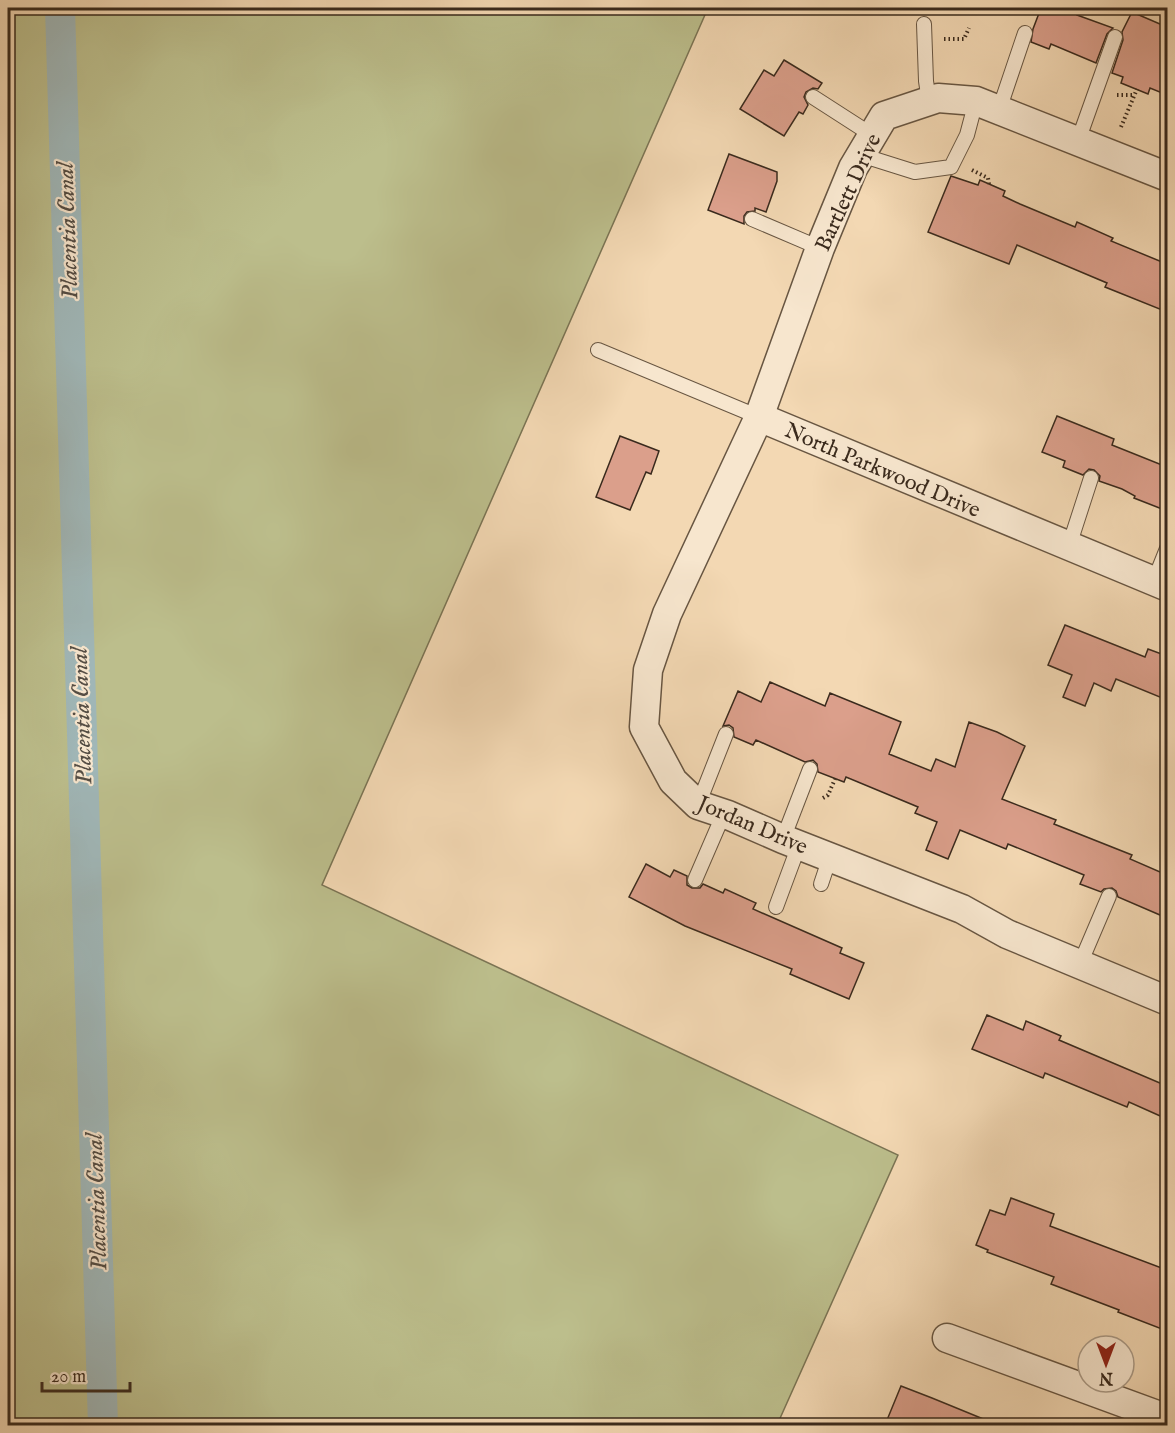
<svg xmlns="http://www.w3.org/2000/svg" width="1175" height="1433" viewBox="0 0 1175 1433" font-family="'IM FELL English',serif">
  <rect width="100%" height="100%" fill="#f3d8b3"/>
  <filter id="stains"><feTurbulence type="fractalNoise" baseFrequency=".00333" numOctaves="4"/><feColorMatrix values="0 0 0 0 .2 0 0 0 0 .09 0 0 0 0 .02 0 0 0 .5 -.17"/></filter>
  <radialGradient id="worn" r=".72"><stop offset=".6" stop-color="#630" stop-opacity="0"/><stop offset="1" stop-color="#630" stop-opacity=".3"/></radialGradient>
  <path fill="#bcbe8c" stroke="#7b7454" stroke-width="1.5" d="M8,8h700l-386,877 576,270 -121,270h-769z"/>
  <g fill="none" stroke-linecap="round" stroke-linejoin="round">
    <path stroke="#a0b7b8" stroke-width="30" d="M60,8l43,1418"/>
  </g>
  <g fill="#db9f8b" stroke="#3a2a1d" stroke-width="1.5">
    <path d="M1041,8h39l-3,7 36,13 -6,6 -11,29 -45,-19 -2,5 -18,-7 2,-13z"/>
    <path d="M1132,12l35,15v68l-17,-7 -2,6 -27,-11 2,-6 -11,-4 11,-33 -1,-8z"/>
    <path d="M784,60l38,23 -4,6 -5,-1 -7,4 -2,5 4,8 -5,9 -4,-2 -15,24 -44,-27 24,-39 10,6z"/>
    <path d="M729,154l48,18v9l-11,31 -11,-4v3l-8,1 -3,4v8l-36,-14z"/>
    <path d="M951,176l27,9 2,-5 25,11 -2,5 17,8 55,23 2,-5 36,16 -2,3 56,23v48l-62,-25 2,-4 -90,-38 -8,19 -81,-32z"/>
    <path d="M1057,416l57,23 -2,6 55,22v42l-5,-2v2l-28,-11 1,-2 -13,-7 -23,-8 1,-5 -6,-6 -5,-1 -6,6 -20,-8 2,-6 -23,-9z"/>
    <path d="M620,436l39,15 -8,23 -5,-2 -16,38 -34,-13z"/>
    <path d="M1065,625l80,32 3,-8 19,7v44l-51,-21 -5,12 -17,-8 -9,23 -22,-9 9,-22 -24,-10z"/>
    <path d="M770,682l55,24 5,-13 71,29 -12,32 42,17 5,-12 19,8 14,-45 28,10 28,14 -23,53 54,21 -2,4 78,31 -2,4 37,16v43l-49,-21 -2,-6 -4,-3 -8,1 -3,3 -21,-8 4,-9 -76,-31 -2,5 -46,-19 -12,29 -22,-9 11,-28 -22,-9 3,-6 -72,-30 -2,5 -26,-10 -1,-8 -4,-4 -8,2 -49,-22 -3,5 -19,-8 -1,-9 -4,-3 -6,1 15,-35 23,11z"/>
    <path d="M646,864l24,13 4,-7 13,6v9l5,3h8l3,-4 20,9 2,-4 31,14 -3,6 89,39 -2,5 24,10 -15,36 -59,-25 2,-5 -107,-43 -56,-29z"/>
    <path d="M987,1015l36,15 3,-9 35,15 -2,4 108,46v33l-38,-17 -2,5 -82,-34 -2,5 -71,-29z"/>
    <path d="M1011,1198l43,16 -4,12 117,44v61l-49,-19 1,-2 -68,-26 3,-7 -67,-25 1,-2 -12,-5 14,-35 15,5z"/>
    <path d="M901,1386l31,12 66,27h-98l-13,-5z"/>
  </g>
  <g fill="none" stroke-linecap="round" stroke-linejoin="round">
    <g stroke="#685642" stroke-width="16">
      <g id="service">
        <path d="M924,24l2,57 3,20"/>
        <path d="M813,97l59,38"/>
        <path d="M999,110l26,-77"/>
        <path d="M1078,141l37,-104"/>
        <path d="M861,155l54,17 36,-5 16,-32 9,-34"/>
        <path d="M752,219l68,29"/>
        <path d="M598,350l161,67"/>
        <path d="M1069,546l22,-68"/>
        <path d="M1154,581l14,-35"/>
        <path d="M698,805l28,-71"/>
        <path d="M783,839l27,-70"/>
        <path d="M695,880l29,-67"/>
        <path d="M821,884l9,-27"/>
        <path d="M776,907l23,-62"/>
        <path d="M1080,964l29,-68"/>
      </g>
    </g>
    <g stroke="#685642" stroke-width="31">
      <g id="minor">
        <path d="M1168,177l-192,-76 -38,-3 -54,18 -31,52 -33,80 -61,169 -92,197 -19,56 -4,57 29,54 25,24 30,10 55,24 179,70 45,25 161,67"/>
        <path d="M759,417l409,170"/>
        <path d="M947,1338l221,81"/>
      </g>
    </g>
    <g stroke="#3a2a1d" stroke-width="4" stroke-dasharray="1.5 3" stroke-linecap="butt">
      <path d="M944,39h20l5,-11"/>
      <path d="M1117,95h18"/>
      <path d="M1121,127l16,-38"/>
      <path d="M972,170l16,8 1,6"/>
      <path d="M823,798l5,-3 7,-16"/>
    </g>
    <use href="#service" stroke="#f7e6ce" stroke-width="14"/>
    <use href="#minor" stroke="#f7e6ce" stroke-width="28"/>
  </g>
  <g text-anchor="middle" stroke-width="4.5" stroke-linejoin="round" paint-order="stroke">
    <g font-size="22" fill="#3a2a1d" stroke="#f7e6ce">
      <text transform="translate(847 192) rotate(-65)" y="8">Bartlett Drive</text>
      <text transform="translate(883 469) rotate(23)" y="8">North Parkwood Drive</text>
      <text transform="translate(753 824) rotate(23)" y="8">Jordan Drive</text>
    </g>
    <g font-size="24" font-style="italic" fill="#544d44" stroke="#f7e6ce">
      <text transform="translate(67 231) rotate(-92)" y="8">Placentia Canal</text>
      <text transform="translate(81 716) rotate(-92)" y="8">Placentia Canal</text>
      <text transform="translate(96 1202) rotate(-92)" y="8">Placentia Canal</text>
    </g>
  </g>
  <rect width="1175" height="1433" fill="none" stroke="#f3d8b3" stroke-width="30"/>
  <rect x="9" y="9" width="1157" height="1415" fill="none" stroke="#3a2a1d" stroke-width="3"/>
  <rect x="15" y="15" width="1145" height="1403" fill="none" stroke="#3a2a1d" stroke-width="1.5"/>
  <g transform="translate(1106 1364) rotate(180)"><circle r="28" fill="#f7e6ce" stroke="#ab9b87" stroke-width="1.5"/>
  <path d="M0-4.5L10 22L0 15L-10 22Z" fill="#8f2418"/>
  <text y="-9" font-size="16" font-weight="bold" text-anchor="middle" fill="#3a2a1d">N</text>
  </g>
  <path d="M42 1382v9h88v-9" fill="none" stroke="#3a2a1d" stroke-width="3"/>
  <text x="51" y="1382" font-size="18" fill="#3a2a1d" stroke="#f7e6ce" stroke-width="4.5" paint-order="stroke">20 m</text>
  <rect width="100%" height="100%" filter="url(#stains)"/>
  <rect width="100%" height="100%" fill="url(#worn)"/>
</svg>
